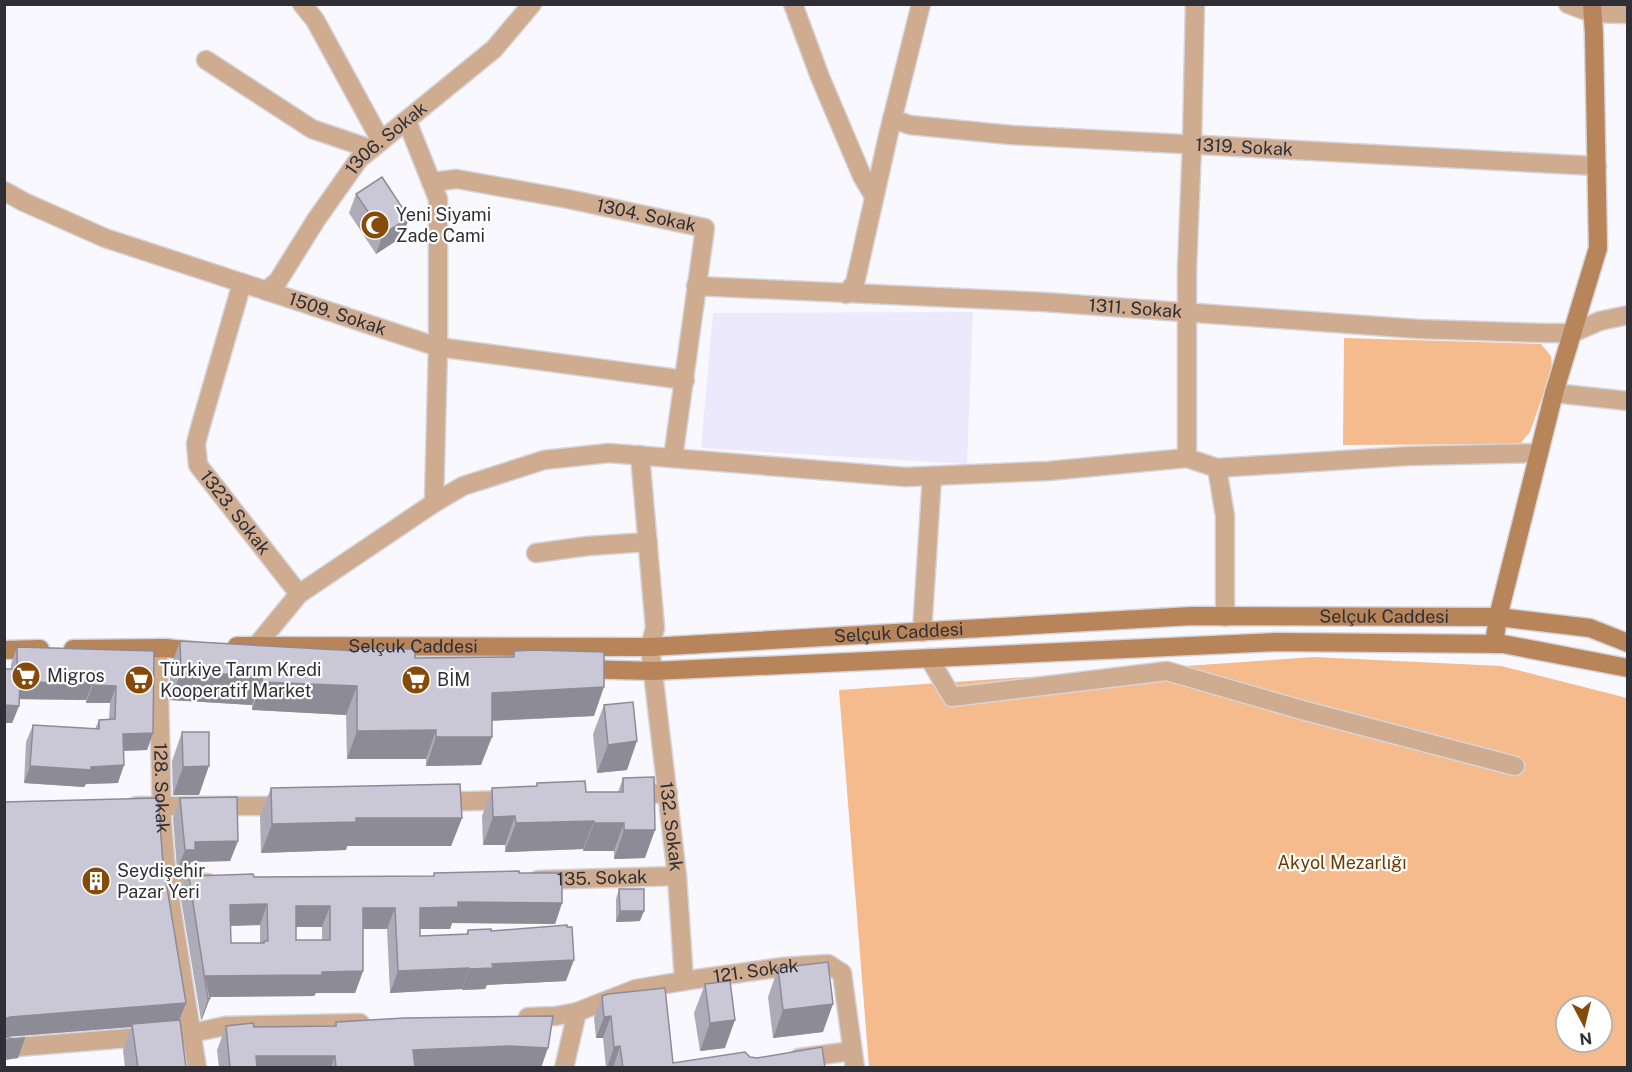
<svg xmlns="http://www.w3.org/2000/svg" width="1632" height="1072" viewBox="0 0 1632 1072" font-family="'Public Sans',sans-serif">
  <rect width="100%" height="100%" fill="#f9f8fe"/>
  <path fill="#ede9fc" d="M973,312l-6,152 -266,-16 12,-135z"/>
  <g fill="#f6bb8c" fill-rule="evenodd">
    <path d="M1344,338l197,6 10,12 1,13 -22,63 -10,12 -177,1z"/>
    <path d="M1314,657l187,9 126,32v369h-758l-30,-377zM1566,1006h36v36h-36z"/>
  </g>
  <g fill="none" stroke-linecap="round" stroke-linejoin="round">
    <g stroke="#d5d4da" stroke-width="21">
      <g id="street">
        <path d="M302,4l13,16 66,121"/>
        <path d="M793,4l27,73 42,99 12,20"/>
        <path d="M1568,4l24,9 36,1"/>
        <path d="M206,60l106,69 59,20"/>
        <path id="s1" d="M892,119l18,6 101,10 586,31"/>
        <path d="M407,121l31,78v148l-4,156"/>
        <path id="s2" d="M431,182l26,-3 111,20 137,29 -32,230"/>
        <path id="s3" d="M4,191l20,11 81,36 333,109 247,33"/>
        <path id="s4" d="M242,283l-44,152 -2,9 2,21 101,129"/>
        <path id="s5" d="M696,286l348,16 374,27 125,4h29l28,-12 28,-6"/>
        <path id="s6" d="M266,291l12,-10 38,-61 43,-61 135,-110 38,-45"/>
        <path d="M846,294l9,-11 34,-151 32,-128"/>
        <path d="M1554,393l74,8"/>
        <path id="s7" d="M640,455l15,173 -5,19 27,229 7,105"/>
        <path d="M1187,458v-189l5,-125 3,-140"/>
        <path d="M1217,468l8,48v101"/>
        <path d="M536,553l52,-7 60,-4"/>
        <path d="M922,632l10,-156"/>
        <path d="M257,645l42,-51 135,-91 29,-17 81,-26 65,-7 296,24 143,-6 139,-13 30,10 192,-12 130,-3"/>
        <path id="s8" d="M158,648l4,173 5,60 30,187"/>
        <path d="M929,658l23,39 215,-26 135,39 213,56"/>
        <path d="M631,795l37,-2"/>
        <path d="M436,802l74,-2"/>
        <path d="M136,806h152"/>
        <path id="s9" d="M538,880l139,-4"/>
        <path d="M167,881l41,2"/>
        <path id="s10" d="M528,1017l28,-1 21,-4 59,-23 54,-9 93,-13 45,-3 14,9 13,95"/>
        <path d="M4,1048l188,-15 33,-7 135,-3"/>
        <path d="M799,1058l53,-7"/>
        <path d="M564,1068l13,-56"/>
      </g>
    </g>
    <g stroke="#d5d4da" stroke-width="21">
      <g id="secondary">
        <path d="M1494,644l4,-27 56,-224 44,-145 -4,-214 -2,-30"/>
        <path id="s11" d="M237,646l413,1 542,-31 306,1 92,11 38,15"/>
        <path d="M73,649l93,-1 35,4"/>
        <path d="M4,650l36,-1"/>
        <path d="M579,669l74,2 622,-29 228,2 125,24"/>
      </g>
    </g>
    <use href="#street" stroke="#cfab8f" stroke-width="18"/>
    <use href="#secondary" stroke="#b8845a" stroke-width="18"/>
  </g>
  <g fill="#aeabb9" fill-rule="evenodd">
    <path d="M356,194l53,24 -7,19 -26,17 -27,-41z"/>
    <path d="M180,641l176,10 1,-2 58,9 97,-1 2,-6 80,65 -102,5 -11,44 -55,1v-7h-79l-1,-44 -94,-5v-5l-82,-5v-31z"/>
    <path d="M17,647l137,4 -1,82 -6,17 -24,1 -5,32 -32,1 -2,3 -60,-4 2,-41 7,-17 62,4 4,-9 10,-1 1,-16h-24v-3l-67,-1v7l-7,17h-8v-54h7v-5z"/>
    <path d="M604,705l23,65 -30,3 -4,-39z"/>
    <path d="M182,732l17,63h-26l-1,-34z"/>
    <path d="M623,778l22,80 -31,1v-8h-31v-2l-78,3v-7h-22l-1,-29 10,-28 44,-2 1,-3 49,9h32z"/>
    <path d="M271,788l191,30 -11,28h-104l-1,4 -85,3 -1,-37z"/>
    <path d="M180,798l58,43 -8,20 -39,1 -3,8h-11l-4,-52z"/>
    <path d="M4,802l159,61 23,140 -7,17 7,48h-61l-2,-18 8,-23 -125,10 6,2 13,-1 -7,20 -14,2z"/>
    <path d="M188,871l7,5 59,1 179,-1 1,-3h85l43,30 -7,21 -103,-1 -2,6h-30v7l46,-2 2,-4 23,1 75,50 -79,4 -2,4 -23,1v-1l-72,4 -3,-64h-24v42l-8,22h-39l-2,3 -104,1 -8,22 -1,1 -21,-127zM260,925v18h-29v-17zM296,927h26v13h-26z"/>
    <path d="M619,889l21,32 -24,1v-23z"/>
    <path d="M778,968l45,64 -50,6 -5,-41z"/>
    <path d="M705,984l20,64 -25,3 -6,-38z"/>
    <path d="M602,996l71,67 77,-6 75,11h-219l-3,-30h-7l-2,-20z"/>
    <path d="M336,1022l205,46h-322l-2,-18 9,-24h108z"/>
  </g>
  <g fill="#8d8b96">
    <path d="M409,218l-7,19 -26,17 7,-20z"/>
    <path d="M181,672l82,4 -11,29 -82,-5z"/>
    <path d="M20,682l73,1 -7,17 -72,-1z"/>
    <path d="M262,682l95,4 -11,29 -94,-5z"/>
    <path d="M93,685l23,1 -6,17h-24z"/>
    <path d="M604,687l-10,29 -113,5 11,-28z"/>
    <path d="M4,705l15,1 -7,17h-8z"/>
    <path d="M436,730l-10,29h-79l10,-28z"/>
    <path d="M153,733l-6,17 -31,1 7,-17z"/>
    <path d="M436,737h56l-11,28 -55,1z"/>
    <path d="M637,741l-10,29 -30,3 11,-28z"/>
    <path d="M124,765l-6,18 -32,1 -2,3 -60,-4 6,-17 61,1z"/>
    <path d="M209,766l-10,29h-26l10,-28z"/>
    <path d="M515,816l-10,29h-22l10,-28z"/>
    <path d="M356,818h106l-11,28h-104l-1,4 -85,3 11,-29z"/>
    <path d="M594,821l-11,28 -78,3 11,-29z"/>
    <path d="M594,823h30l-10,28h-31z"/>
    <path d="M624,830h31l-10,28 -31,1z"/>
    <path d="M238,841l-8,20 -39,1 -3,8h-11l8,-20 10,-8z"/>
    <path d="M458,902l104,1 -7,21 -103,-1 -2,6h-37l7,-21z"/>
    <path d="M267,904l-7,21 -37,1 7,-21z"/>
    <path d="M296,906h34l-8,21h-34z"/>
    <path d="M363,908h32l-8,21h-32z"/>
    <path d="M620,911h24l-4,10 -24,1z"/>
    <path d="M574,960l-8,21 -79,4 -2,4 -23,1 7,-21 23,-5z"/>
    <path d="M469,968l-7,21 -72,4 8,-22z"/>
    <path d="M363,971l-8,22h-39l-2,3 -106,1 -2,-21 116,-4z"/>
    <path d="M210,998l-8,21 -1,1 7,-21z"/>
    <path d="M186,1003l-8,20 -46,1 -1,3 -127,10v-18l6,-2z"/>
    <path d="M833,1004l-10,28 -50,6 10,-28z"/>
    <path d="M611,1016l-8,22h-7l8,-21z"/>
    <path d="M735,1020l-10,28 -25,3 10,-28z"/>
    <path d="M25,1038l-7,20 -14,2v-20z"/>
    <path d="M510,1046l38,2 -7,20h-134l6,-18z"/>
    <path d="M620,1046l-7,22h-6l7,-21z"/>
    <path d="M256,1056h79l-4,12h-79z"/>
  </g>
  <g fill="#cac7d7" stroke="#8d8b96" stroke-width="1.5" fill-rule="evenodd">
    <path d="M382,177l27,41 -26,16 -27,-40z"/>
    <path d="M180,641l177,10v-2h58v9l99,-1v-6l20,-1 70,2v35l-112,6v44h-56v-7l-79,1v-45l-95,-4 1,-6 -82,-4z"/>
    <path d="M17,647l137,4 -1,82 -30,1 1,31 -33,2v3l-61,-4 3,-41 66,4v-9l16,-1 1,-33 -23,-1v-2l-73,-1 -1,24 -15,-1v-36h13z"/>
    <path d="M633,702l4,39 -29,4 -4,-40z"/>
    <path d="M182,732h27v34l-26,1z"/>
    <path d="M654,777l1,53h-31v-7h-30v-2l-78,2 -1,-7 -22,1 -1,-29 45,-2v-3l48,-2 1,11h37v-14z"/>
    <path d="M460,784l2,34h-106v4l-84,2 -1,-36z"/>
    <path d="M237,797l1,44 -43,1v8h-10l-5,-52z"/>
    <path d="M158,798l5,65 23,140 -176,14 -6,2v-217z"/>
    <path d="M188,871l7,1v4l58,-2 1,3 180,-1v-3l85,-2v2h43v30l-104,-1v5l-38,1v28l48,-2v-4l23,-1v2l76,-6v2h5l2,33 -82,4 1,4 -24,1v-1l-71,3 -3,-63h-32v63l-41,1v3l-116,1 4,22 -2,1zM267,904l1,37h-4v2h-33l-1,-38zM296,906h34v34h-34z"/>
    <path d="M619,889h25v22h-24z"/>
    <path d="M828,962l5,42 -50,6 -5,-42z"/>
    <path d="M730,981l5,39 -25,3 -5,-39z"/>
    <path d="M665,988l8,75 72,-11 5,5 7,1 65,-11 3,21h-202l-3,-22 -6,1 -3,-31 -7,1 -2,-21 6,-2z"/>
    <path d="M553,1016l-5,32 -38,-2 -97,4 2,18h-79l-1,-12h-79l1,12h-27l-4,-42 27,-3 1,4 82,-1v-4l68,-4z"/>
    <path d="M180,1020l6,48h-48l-6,-44z"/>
    <path d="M4,1036l8,3 13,-1 -21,2z"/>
  </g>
  <defs>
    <g id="mosque-disc" transform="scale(1.5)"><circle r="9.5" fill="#874b09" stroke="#fff"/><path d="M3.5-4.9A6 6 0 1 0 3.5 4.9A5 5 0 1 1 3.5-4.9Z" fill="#fff"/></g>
    <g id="supermarket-disc" transform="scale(1.5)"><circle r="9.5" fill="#874b09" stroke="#fff"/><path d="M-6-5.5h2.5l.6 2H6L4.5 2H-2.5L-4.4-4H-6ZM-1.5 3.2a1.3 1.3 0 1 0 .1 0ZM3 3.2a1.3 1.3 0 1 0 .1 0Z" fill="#fff"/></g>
    <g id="building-disc" transform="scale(1.5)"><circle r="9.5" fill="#874b09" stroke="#fff"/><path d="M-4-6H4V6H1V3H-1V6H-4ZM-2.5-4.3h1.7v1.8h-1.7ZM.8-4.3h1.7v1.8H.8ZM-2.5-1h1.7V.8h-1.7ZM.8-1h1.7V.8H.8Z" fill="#fff"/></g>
  </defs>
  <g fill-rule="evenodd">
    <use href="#mosque-disc" x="375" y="225"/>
    <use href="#supermarket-disc" x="26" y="676"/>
    <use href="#supermarket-disc" x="139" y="680"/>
    <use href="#supermarket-disc" x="416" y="680"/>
    <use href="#building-disc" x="96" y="881"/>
  </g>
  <g text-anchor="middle" stroke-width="4.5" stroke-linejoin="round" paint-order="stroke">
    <g font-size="18" fill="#302f35" stroke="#fff">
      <text dy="6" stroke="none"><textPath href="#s6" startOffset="196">1306. Sokak</textPath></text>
      <text dy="6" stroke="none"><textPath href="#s1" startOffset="354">1319. Sokak</textPath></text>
      <text dy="6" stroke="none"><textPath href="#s2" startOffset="219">1304. Sokak</textPath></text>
      <text dy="6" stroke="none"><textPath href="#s5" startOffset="440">1311. Sokak</textPath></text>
      <text dy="6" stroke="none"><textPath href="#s3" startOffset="356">1509. Sokak</textPath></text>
      <text dy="6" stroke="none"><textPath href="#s4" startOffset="249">1323. Sokak</textPath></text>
      <text dy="6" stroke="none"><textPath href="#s11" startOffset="1148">Selçuk Caddesi</textPath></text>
      <text dy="6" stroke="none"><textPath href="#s11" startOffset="662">Selçuk Caddesi</textPath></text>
      <text dy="6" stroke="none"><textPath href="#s11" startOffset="176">Selçuk Caddesi</textPath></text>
      <text dy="6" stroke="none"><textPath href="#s8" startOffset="140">128. Sokak</textPath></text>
      <text dy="6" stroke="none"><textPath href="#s7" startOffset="374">132. Sokak</textPath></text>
      <text dy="6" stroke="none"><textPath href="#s9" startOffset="64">135. Sokak</textPath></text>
      <text dy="6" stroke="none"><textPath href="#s10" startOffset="234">121. Sokak</textPath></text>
    </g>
    <g font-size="18" fill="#302f35" stroke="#fff" text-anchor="start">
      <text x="396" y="221">Yeni Siyami<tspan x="396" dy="21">Zade Cami</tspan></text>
      <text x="160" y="676">Türkiye Tarım Kredi<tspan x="160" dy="21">Kooperatif Market</tspan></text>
      <text x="47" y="682">Migros</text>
      <text x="437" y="686">BİM</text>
      <text x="117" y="877">Seydişehir<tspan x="117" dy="21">Pazar Yeri</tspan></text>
    </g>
    <g font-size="18" fill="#6e3a02" stroke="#fff">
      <text x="1342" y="869">Akyol Mezarlığı</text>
    </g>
  </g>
  <rect width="1632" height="1072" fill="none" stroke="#302f35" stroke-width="12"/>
  <g transform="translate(1584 1024) rotate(173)"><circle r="28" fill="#ffffff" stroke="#acacae" stroke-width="1.5"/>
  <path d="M0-4.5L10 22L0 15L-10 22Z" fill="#874b09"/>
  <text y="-9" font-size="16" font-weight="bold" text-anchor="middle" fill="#302f35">N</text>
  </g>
</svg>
